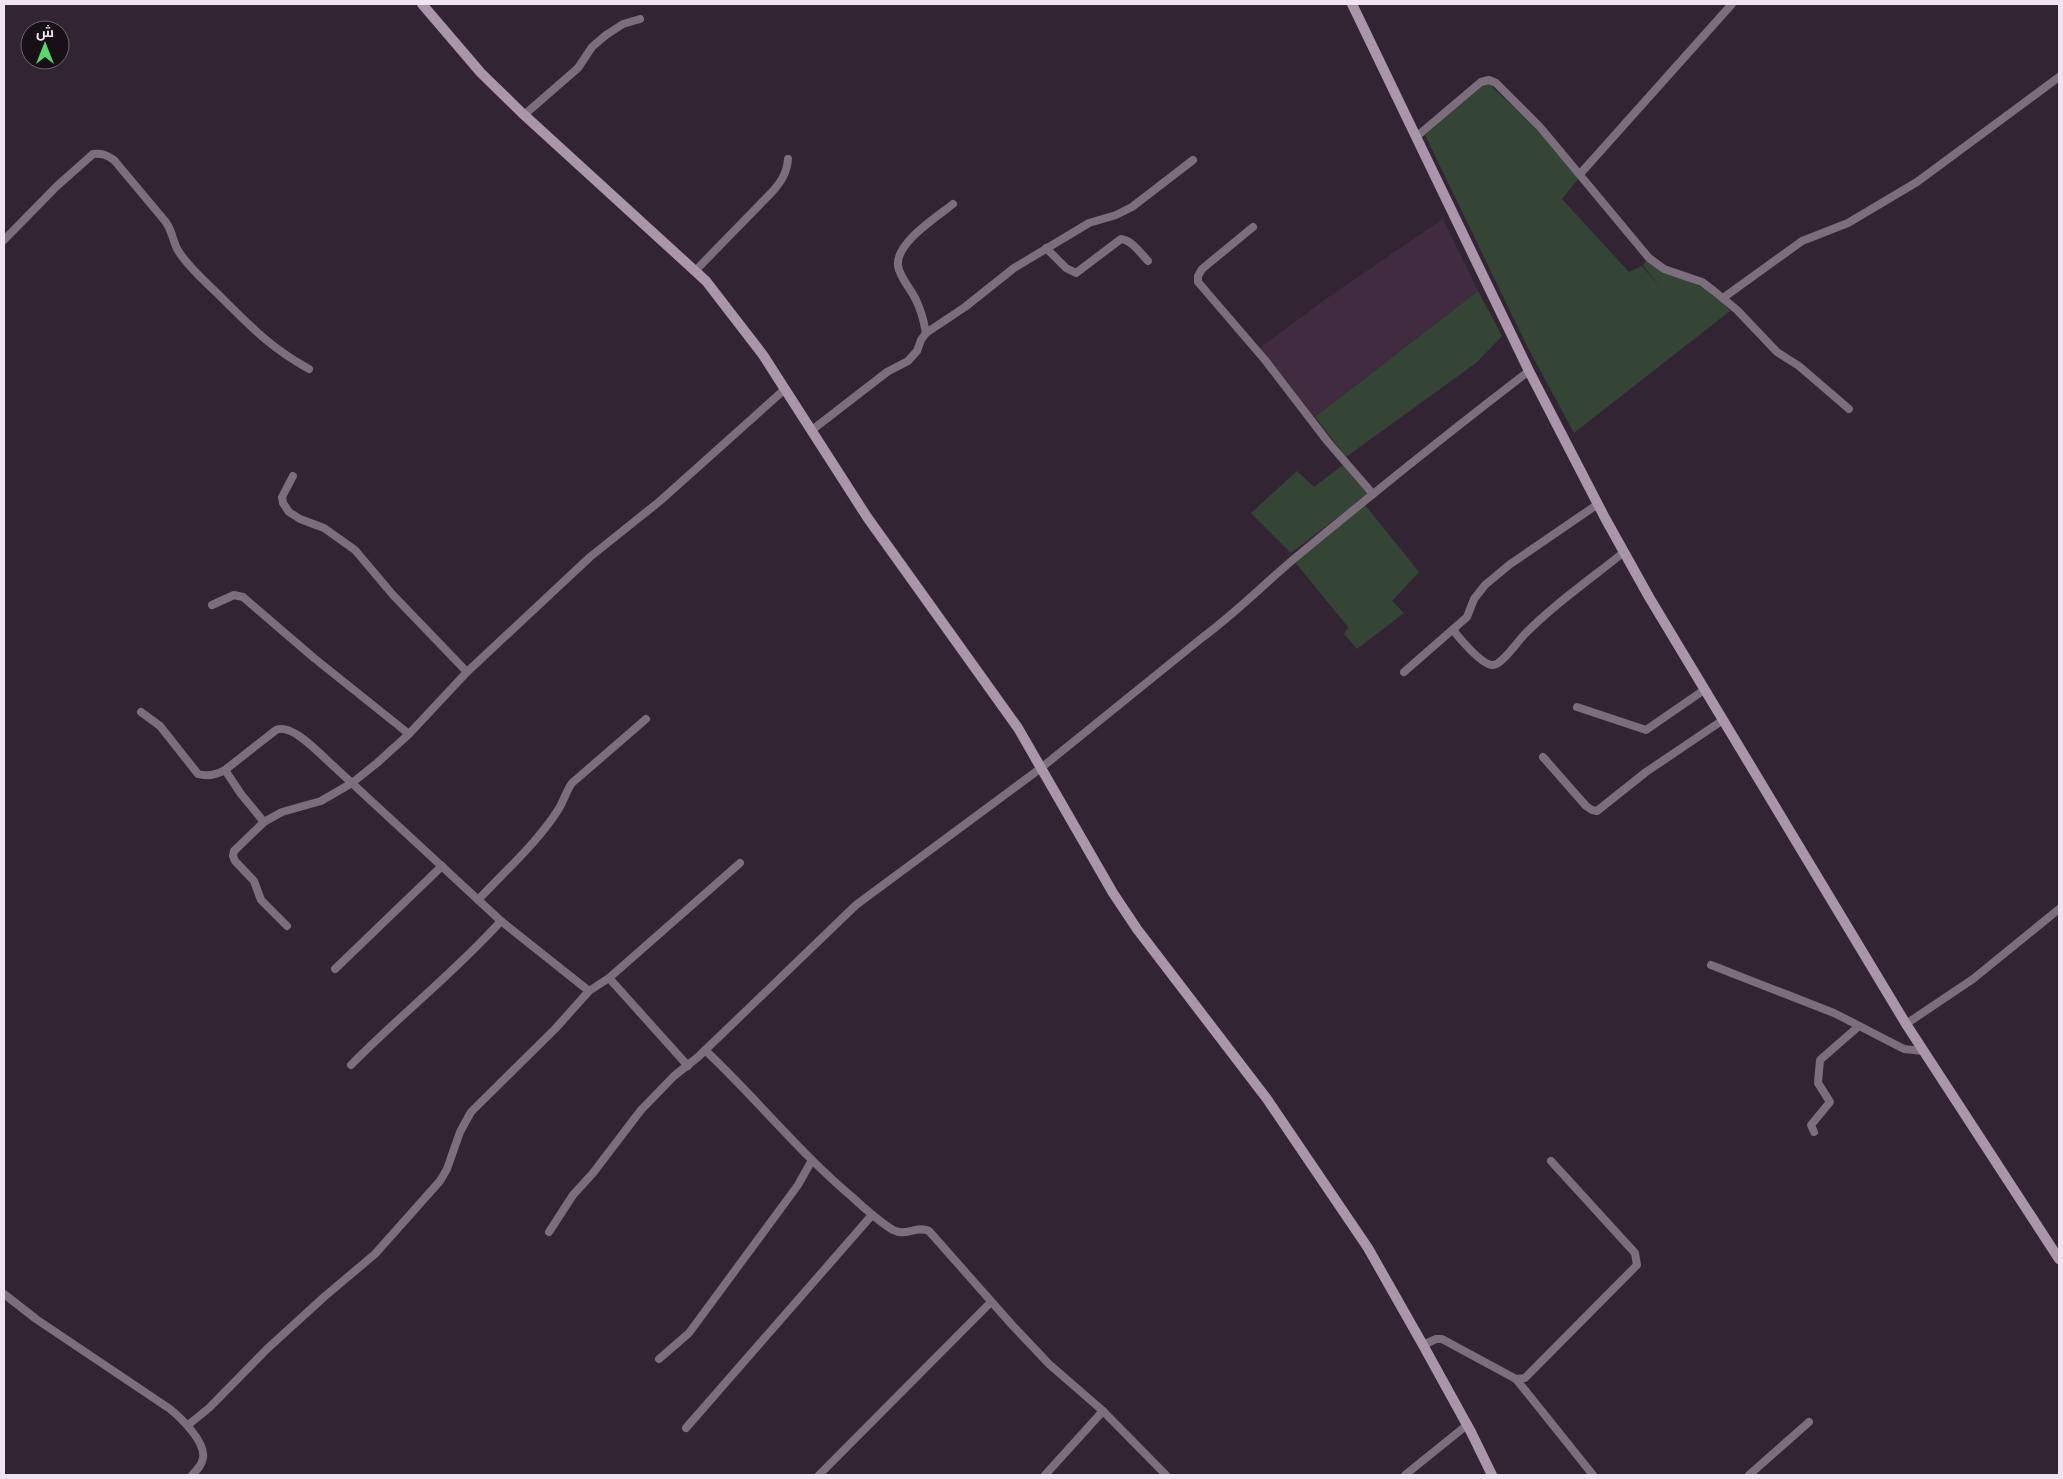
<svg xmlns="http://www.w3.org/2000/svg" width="2063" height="1479" viewBox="0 0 2063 1479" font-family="'Nunito Sans',Cairo,sans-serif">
  <rect width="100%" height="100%" fill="#332434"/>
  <path fill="#402b41" d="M1443,219l35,72 -163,126 -55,-69 70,-52z"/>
  <g fill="#344535">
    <path d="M1489,84l58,54 32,40 -17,21 67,73 13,-6 18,22 -17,-23 3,-4c22,16 47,18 67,33 6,4 12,12 17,17l-156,122 -47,-87 -102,-211 59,-50z"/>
    <path d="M1478,291l24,45 -26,27 -130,94 -31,-40z"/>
    <path d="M1343,465l26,28 -78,60 -40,-40 46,-42 17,16z"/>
    <path d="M1365,505l54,67 -27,29 12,12 -47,36 -13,-15 4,-7 -53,-65z"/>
  </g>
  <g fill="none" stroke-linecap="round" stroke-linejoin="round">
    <g stroke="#7c6e7c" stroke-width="8">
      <path d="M524,115l54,-47 14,-21 14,-12 17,-11 17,-5"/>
      <path d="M1416,137l65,-55 8,-2 7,3 44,44 109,131 15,11 38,13 12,9 23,19 40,42 22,14 50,43"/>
      <path d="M1580,174l152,-170"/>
      <path d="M1253,227l-51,42 -4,7v6l67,78 63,82 45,52"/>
      <path d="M4,240l53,-54 36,-32c9,-1 14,1 21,6l51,61c9,12 7,21 14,31 11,17 28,31 42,45 30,30 50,51 88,72"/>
      <path d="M1046,248l20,20 10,5 45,-34c11,1 20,15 27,22"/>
      <path d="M696,270l76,-78c9,-10 15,-19 16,-33"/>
      <path d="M1723,298l79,-57 46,-18 69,-41 142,-105"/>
      <path d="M926,333c-2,-11 -5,-23 -10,-33 -5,-11 -16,-22 -18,-34 -3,-23 39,-49 55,-62"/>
      <path d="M812,430l75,-58 21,-11 9,-10 4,-11 5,-7 39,-26 49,-39 75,-45 27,-8 16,-8 61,-47"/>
      <path d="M293,476l-11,21 1,6 6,9 11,7 24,9 31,22 38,45 74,77"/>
      <path d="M212,605l22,-10 9,2 71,61 95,76"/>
      <path d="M1453,630c7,9 28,34 39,35 9,1 25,-23 32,-30 29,-30 68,-57 100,-83"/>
      <path d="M1404,672l63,-55 7,-18 11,-14 24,-20 89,-61"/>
      <path d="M1577,707l69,23 58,-40"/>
      <path d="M141,712l19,14 38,48c10,3 18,1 27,-4l51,-40c15,-7 41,21 52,31l173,160 88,70 20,-13 79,88"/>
      <path d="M1543,757l43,49 6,4 5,1 49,-39 77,-52"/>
      <path d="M225,770l16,24 23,28 18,-10 39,-11 31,-18 25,-20 32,-29 58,-62 123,-115 70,-56 125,-112"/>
      <path d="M264,822l-30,29 -1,5 2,5 19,20 7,19 26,26"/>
      <path d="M478,900c27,-29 59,-57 80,-90 6,-9 7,-17 14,-27l74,-64"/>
      <path d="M1711,965l123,48 70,36 19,2"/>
      <path d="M335,969l107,-103"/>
      <path d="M609,978l131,-115"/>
      <path d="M1906,1024l67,-45 86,-70"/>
      <path d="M705,1050c50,47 94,102 146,146 13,12 27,25 42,34 13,7 23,-5 36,1l84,95 36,38 54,47 63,64"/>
      <path d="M351,1065c49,-50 103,-92 150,-144"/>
      <path d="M1814,1132l-3,-7 19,-23 -12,-19 2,-23 39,-34"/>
      <path d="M549,1232l24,-37 20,-22 48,-63 33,-34 24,-19 158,-152 185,-137 162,-131c35,-26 65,-57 98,-84 75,-62 151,-123 228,-182"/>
      <path d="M4,1294l32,25 134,90c11,9 36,33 33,49 -1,7 -6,12 -11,17"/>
      <path d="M1423,1345l13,-6h6l74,40 77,96"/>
      <path d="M659,1359l30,-26 109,-148 14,-25"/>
      <path d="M1516,1379l9,-1 112,-113 -2,-12 -84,-92"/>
      <path d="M188,1425l21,-17 58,-59 57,-52 51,-43 65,-73 7,-12 13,-37 11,-20 84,-83 34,-38"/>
      <path d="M686,1428l186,-213"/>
      <path d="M819,1475l172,-173"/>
      <path d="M1045,1475l58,-64"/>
      <path d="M1405,1475l62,-50"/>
      <path d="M1749,1475l60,-53"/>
    </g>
    <g stroke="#ab95ab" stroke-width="10">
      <path d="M422,4l59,69 41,40 184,168 57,74 104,162 151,211 95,165 24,36 130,170 101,149 55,97 48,87 21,43"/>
      <path d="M1352,4l177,367 76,147 44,79 257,427 153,235"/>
    </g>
  </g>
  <rect width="2063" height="1479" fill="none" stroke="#efe4ef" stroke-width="10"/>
  <g transform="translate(45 45)"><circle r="24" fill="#171017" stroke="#6d656d"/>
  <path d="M0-4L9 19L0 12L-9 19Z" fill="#5cd56d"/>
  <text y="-8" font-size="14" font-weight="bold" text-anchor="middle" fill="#efe4ef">ش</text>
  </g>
</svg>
